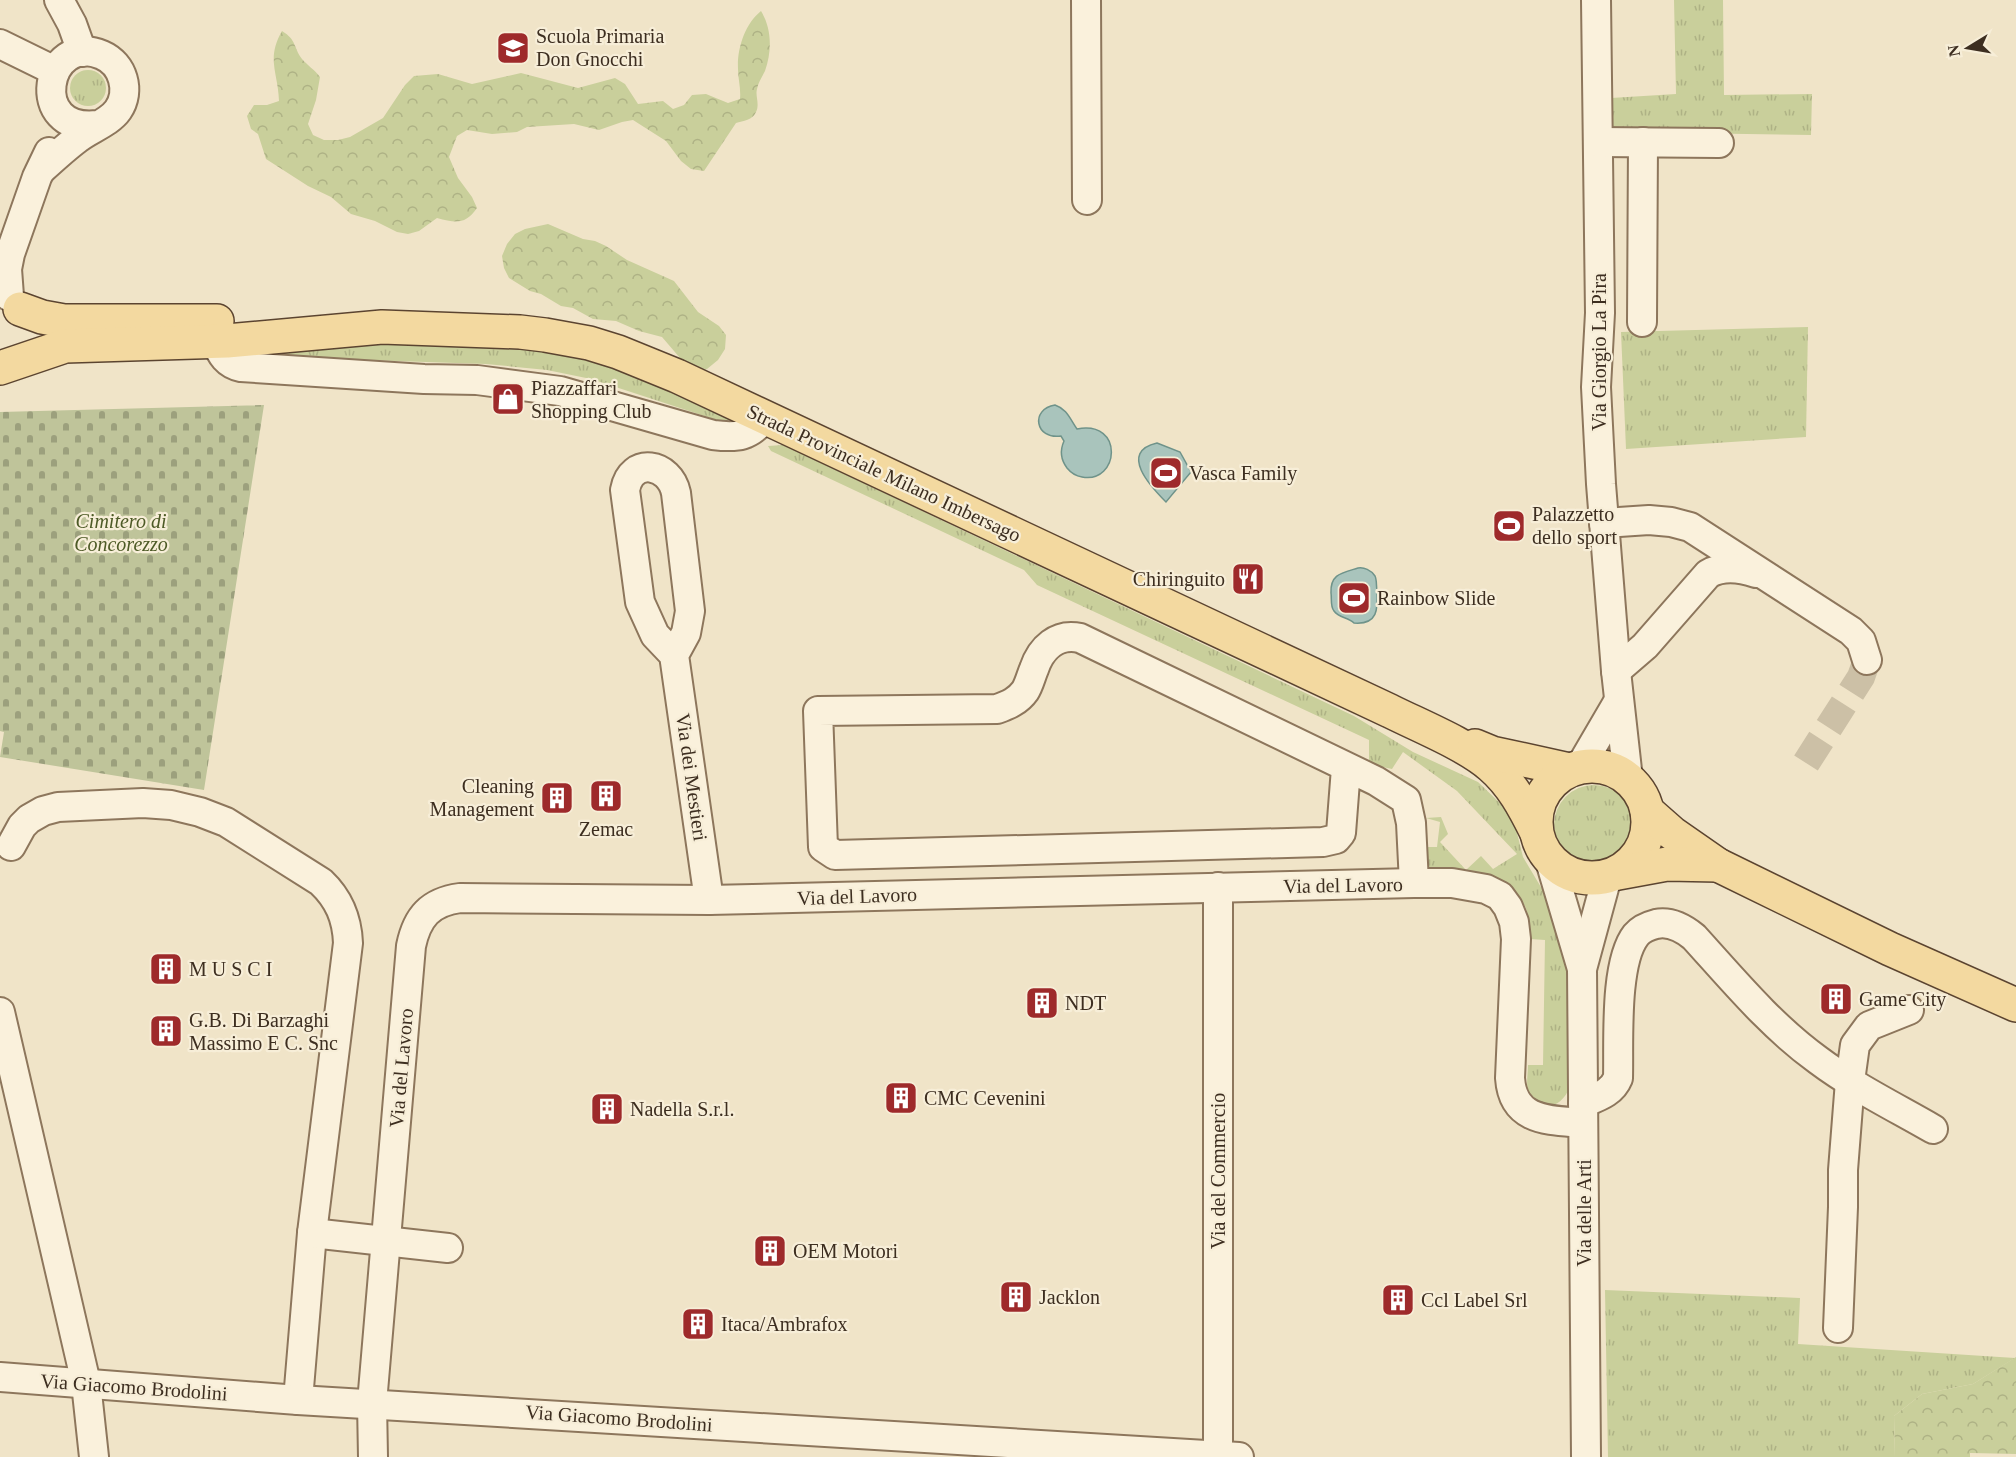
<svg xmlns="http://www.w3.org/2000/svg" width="2016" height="1457" viewBox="0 0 2016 1457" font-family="'Times New Roman',serif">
  <defs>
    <pattern id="grass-tufts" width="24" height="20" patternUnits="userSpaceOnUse" patternTransform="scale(1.5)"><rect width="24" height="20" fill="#c9cf9b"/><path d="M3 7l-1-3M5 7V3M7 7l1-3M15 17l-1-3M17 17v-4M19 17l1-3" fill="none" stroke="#aeb285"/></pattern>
    <pattern id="forest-crowns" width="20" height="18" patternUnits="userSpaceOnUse" patternTransform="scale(1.5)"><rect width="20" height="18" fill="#c9cf9b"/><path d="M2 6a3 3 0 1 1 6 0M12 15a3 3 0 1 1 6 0" fill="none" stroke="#aeb285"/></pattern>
    <pattern id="cemetery-stones" width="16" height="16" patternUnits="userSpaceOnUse" patternTransform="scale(1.5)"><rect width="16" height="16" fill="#bfc49a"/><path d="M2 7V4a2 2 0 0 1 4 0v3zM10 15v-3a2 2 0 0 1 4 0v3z" fill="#9ca07d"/></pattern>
  </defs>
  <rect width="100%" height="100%" fill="#f0e4c8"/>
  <g fill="url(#grass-tufts)">
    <path d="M1674,0h49l1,95 88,-1 -1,41 -199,-3 -1,-34 65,-4z"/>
    <circle cx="88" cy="88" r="18"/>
    <path d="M1808,327l-2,110 -180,12 -5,-117z"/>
    <path d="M423,342c58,3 116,5 172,19 47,12 92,37 135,57l-4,5 -135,-44 -44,-9 -61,-6 -180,-6 -65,-5z"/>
    <path d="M783,445l571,271 59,36 65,30 25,24 12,19 8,32 34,57 12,46 1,126c-8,24 -33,28 -42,4 -2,-7 0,-18 0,-25h15l2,-125 -15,-1c-1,-7 -1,-16 -2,-23 -10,-47 -61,-42 -98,-43l-8,-11 3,-15h12l3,-25 -14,-4 15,-1 7,17 -8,8 26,28 15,-14 12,13 24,-15 -60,-63 -54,-39 -11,17 -23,-5v-24l-332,-155 -13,-15 -253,-119 -3,-5z"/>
    <circle cx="1594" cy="825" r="40"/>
    <path d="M1605,1290l195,8 -2,46 217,14 -42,26 -51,10 -28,22 1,41h-287z"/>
  </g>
  <g fill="url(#forest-crowns)">
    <path d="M761,11c11,18 11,40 4,60 -3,6 -7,12 -8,18 -2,7 3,15 -1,23 -3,8 -13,9 -20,11l-32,48 -13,-2 -10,-8 -15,-20 -33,-21 -11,2 -23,8 -25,-6 -47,3 -10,5 -25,2 -25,-4 -10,6 -8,21 9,21 14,19 5,11c-12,17 -21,15 -40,10l-18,13 -11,3 -11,-2 -22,-11 -24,-7 -20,-17 -23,-11 -42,-27 -8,-25 -7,-5 -4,-13 7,-11h13l12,-4c-1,-29 -13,-42 3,-70 15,9 11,16 20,28 5,6 13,11 18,18l-4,23 -8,24 5,11 11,5h14l12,-3 33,-19 22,-33 9,-9 24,-2 34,10 49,-11 57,15 37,-10 10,6 13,20 25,-3 10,8 11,-4 8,-10 14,-1 22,9 12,-4c1,-11 -2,-20 -2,-30 -1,-21 7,-45 23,-58z"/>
    <path d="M548,224l35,15 12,2 11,5 21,14 47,21 24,31 21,14 7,9 -1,14 -7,11 -11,9 -11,3 -10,-7 -24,-28 -23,-6 -23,-10 -23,-2 -20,-11 -12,-2 -20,-12 -11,-3 -21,-13 -5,-10 -2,-12 5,-12 8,-10 10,-5z"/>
    <path d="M2016,1357v97l-46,-1v4h-75l-1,-41 28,-22 51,-10z"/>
  </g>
  <path fill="url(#cemetery-stones)" d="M264,405l-60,385 -204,-33 4,-25 -4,-1v-319z"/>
  <g fill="#a9c4bc" stroke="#6f938a" stroke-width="1.5">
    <path d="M1055,405c12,4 15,14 22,24 48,-9 42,55 5,48 -6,-1 -11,-4 -15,-9 -6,-8 -7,-18 -3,-27l-3,-5c-26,4 -31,-27 -6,-31z"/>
    <path d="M1157,443l23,9 11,20 -25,30c-15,-15 -48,-50 -9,-59z"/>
    <path d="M1358,568c6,-1 13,2 17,8 2,4 1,10 2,14 1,19 1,35 -23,33 -6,-6 -15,-5 -20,-12 -4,-5 -2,-12 -3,-18 -1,-19 11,-20 27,-25z"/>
  </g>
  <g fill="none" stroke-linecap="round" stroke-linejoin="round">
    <path stroke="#ccc0a6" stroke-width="28" stroke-dasharray="28 14" stroke-linecap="butt" d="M1806,763l55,-86 6,-17"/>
    <g stroke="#8d765c" stroke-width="32">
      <g id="minor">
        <path d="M59,0l13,24 10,28"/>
        <path d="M1086,0l1,200"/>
        <path d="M1596,0l4,313 -4,74 5,97 15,187 12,108"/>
        <path d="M0,44l55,27"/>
        <path d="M1598,142l121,1"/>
        <path d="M42,169c11,-10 23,-21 35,-30 12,-10 32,-16 41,-29 13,-19 5,-46 -16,-55 -57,-24 -76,79 -4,70"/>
        <path d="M9,296l-2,-27 3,-15 27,-77 12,-25"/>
        <path d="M1642,322l1,-180"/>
        <path d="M216,341c5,14 11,23 25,26l183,12 53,1 83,11 153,44c25,3 36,2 53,-18"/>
        <path d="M1604,523l45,-3 22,2 19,5 161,104 10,10 6,19"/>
        <path d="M674,655l12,-22 4,-22 -14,-118c-6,-30 -45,-37 -51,-3l15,112 15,33 19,20 35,245"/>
        <path d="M1616,671l29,-25 63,-72c15,-9 33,-6 48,-1"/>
        <path d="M1580,767l38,-65"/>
        <path d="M1346,768l-5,65 -5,6 -13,3 -488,13 -12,-8 -5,-136 179,-2c11,-4 21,-8 28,-18 4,-6 6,-15 9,-22 7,-21 23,-36 46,-31l296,143 30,19 5,23 3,60"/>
        <path d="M11,846l11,-20 7,-7 14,-8 15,-4 85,-4 28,2 29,7 26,10 95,60c18,17 26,36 27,61l-36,290 -14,167"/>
        <path d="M1550,861l32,108 4,488"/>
        <path d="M1582,969l25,-92"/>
        <path d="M0,1012l86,371 8,74"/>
        <path d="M1583,1103c14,-6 29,-10 35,-25 1,-35 -4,-115 18,-143 5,-6 12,-9 20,-11 14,-3 27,4 38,13 39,43 77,89 124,123 36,27 77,47 115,69"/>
        <path d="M312,1233l136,15"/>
        <path d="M1838,1328l5,-121v-37l7,-89 5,-36 14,-19 40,-16"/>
        <path d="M0,1377l298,23 941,57"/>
        <path d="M1218,1455v-568"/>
        <path d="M373,1457l-1,-54 39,-457c6,-29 19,-44 49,-48l249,2 705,-17h38l34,6 14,7 8,11 6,15 2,17 -6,139c3,44 39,42 73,45"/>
      </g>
    </g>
    <g stroke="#5b4430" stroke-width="36">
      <g id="major">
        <path d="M20,309l22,8 22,4h153"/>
        <path d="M0,368l65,-22 162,-5 155,-14 138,5 25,3 44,8 29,9 59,24 713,335c30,15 77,34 101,55 21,18 33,41 45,65"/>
        <path d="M1475,746l17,7 78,17"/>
        <circle cx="1592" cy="822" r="56"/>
        <path d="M1647,811l25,22 46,32 172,84 126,56"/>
        <path d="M1618,873l49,-9 51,1"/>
      </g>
    </g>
    <use href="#minor" stroke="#faf1dc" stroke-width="28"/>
    <use href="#major" stroke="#f3d9a0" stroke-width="33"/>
  </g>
  <defs>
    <g id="school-square" transform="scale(1.725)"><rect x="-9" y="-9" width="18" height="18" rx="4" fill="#9e2a2b" stroke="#f7eed8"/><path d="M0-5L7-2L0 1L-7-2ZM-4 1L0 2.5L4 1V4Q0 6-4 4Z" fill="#fff"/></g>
    <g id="shop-square" transform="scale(1.725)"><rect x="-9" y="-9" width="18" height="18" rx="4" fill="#9e2a2b" stroke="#f7eed8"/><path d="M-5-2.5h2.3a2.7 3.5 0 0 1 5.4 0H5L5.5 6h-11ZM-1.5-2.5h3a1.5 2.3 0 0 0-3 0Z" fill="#fff"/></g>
    <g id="stadium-square" transform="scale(1.725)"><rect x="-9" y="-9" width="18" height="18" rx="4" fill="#9e2a2b" stroke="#f7eed8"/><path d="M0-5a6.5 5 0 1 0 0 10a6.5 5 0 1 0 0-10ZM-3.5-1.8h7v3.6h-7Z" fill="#fff"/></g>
    <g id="restaurant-square" transform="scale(1.725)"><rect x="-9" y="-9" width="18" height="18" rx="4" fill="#9e2a2b" stroke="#f7eed8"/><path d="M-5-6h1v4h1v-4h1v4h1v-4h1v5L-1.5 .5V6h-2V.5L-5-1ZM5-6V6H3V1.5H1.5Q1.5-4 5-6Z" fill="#fff"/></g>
    <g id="building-square" transform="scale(1.725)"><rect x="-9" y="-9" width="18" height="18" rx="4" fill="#9e2a2b" stroke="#f7eed8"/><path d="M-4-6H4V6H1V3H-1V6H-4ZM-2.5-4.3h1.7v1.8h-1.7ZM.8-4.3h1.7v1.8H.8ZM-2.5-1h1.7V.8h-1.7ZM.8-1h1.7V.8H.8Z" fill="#fff"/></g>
  </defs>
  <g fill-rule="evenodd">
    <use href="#school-square" x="513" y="48"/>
    <use href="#shop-square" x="508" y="399"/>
    <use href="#stadium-square" x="1166" y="473"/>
    <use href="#stadium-square" x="1509" y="526"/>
    <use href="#restaurant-square" x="1248" y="579"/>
    <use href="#stadium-square" x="1354" y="598"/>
    <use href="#building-square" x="606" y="796"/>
    <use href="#building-square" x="557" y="798"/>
    <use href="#building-square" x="166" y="969"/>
    <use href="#building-square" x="1836" y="999"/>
    <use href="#building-square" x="1042" y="1003"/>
    <use href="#building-square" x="166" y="1031"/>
    <use href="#building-square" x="901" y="1098"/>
    <use href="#building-square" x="607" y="1109"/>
    <use href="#building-square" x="770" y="1251"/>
    <use href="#building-square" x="1016" y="1297"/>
    <use href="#building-square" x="1398" y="1300"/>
    <use href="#building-square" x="698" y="1324"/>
  </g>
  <g text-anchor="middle" stroke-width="4.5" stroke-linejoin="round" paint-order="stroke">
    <g font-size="20" fill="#3d2e20" stroke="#f7eed8" text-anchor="start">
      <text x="536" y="43">Scuola Primaria<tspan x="536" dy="23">Don Gnocchi</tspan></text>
      <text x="531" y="395">Piazzaffari<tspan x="531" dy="23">Shopping Club</tspan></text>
      <text x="1189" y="480">Vasca Family</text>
      <text x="1532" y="521">Palazzetto<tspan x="1532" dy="23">dello sport</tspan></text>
      <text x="1225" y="586" text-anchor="end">Chiringuito</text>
      <text x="1377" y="605">Rainbow Slide</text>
      <text x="534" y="793" text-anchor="end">Cleaning<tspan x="534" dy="23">Management</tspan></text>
      <text x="606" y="836" text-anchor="middle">Zemac</text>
      <text x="189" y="976">M U S C I</text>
      <text x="1859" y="1006">Game City</text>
      <text x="1065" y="1010">NDT</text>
      <text x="189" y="1027">G.B. Di Barzaghi<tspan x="189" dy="23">Massimo E C. Snc</tspan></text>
      <text x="924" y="1105">CMC Cevenini</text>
      <text x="630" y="1116">Nadella S.r.l.</text>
      <text x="793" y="1258">OEM Motori</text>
      <text x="1039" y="1304">Jacklon</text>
      <text x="1421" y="1307">Ccl Label Srl</text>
      <text x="721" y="1331">Itaca/Ambrafox</text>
    </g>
    <g font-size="20" fill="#3d2e20" stroke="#f7eed8">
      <text transform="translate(1599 352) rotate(-90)" y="7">Via Giorgio La Pira</text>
      <text transform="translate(884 473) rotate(25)" y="7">Strada Provinciale Milano Imbersago</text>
      <text transform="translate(692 777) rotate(82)" y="7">Via dei Mestieri</text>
      <text transform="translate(1343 885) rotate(-1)" y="7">Via del Lavoro</text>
      <text transform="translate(857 896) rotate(-2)" y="7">Via del Lavoro</text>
      <text transform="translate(401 1068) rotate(-85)" y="7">Via del Lavoro</text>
      <text transform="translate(1218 1171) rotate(-90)" y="7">Via del Commercio</text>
      <text transform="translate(1584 1213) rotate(-90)" y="7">Via delle Arti</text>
      <text transform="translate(134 1387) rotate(4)" y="7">Via Giacomo Brodolini</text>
      <text transform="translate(619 1418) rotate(4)" y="7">Via Giacomo Brodolini</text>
    </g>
    <g font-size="20" font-style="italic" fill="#4d5a26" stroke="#f7eed8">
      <text x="121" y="528">Cimitero di<tspan x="121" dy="23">Concorezzo</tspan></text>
    </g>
  </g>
  <g transform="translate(1968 48) rotate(259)" stroke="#f7eed8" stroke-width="4.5" paint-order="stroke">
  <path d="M0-4.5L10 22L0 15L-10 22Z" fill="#3d2e20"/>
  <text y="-9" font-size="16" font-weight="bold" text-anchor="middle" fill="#3d2e20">N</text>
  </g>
</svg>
